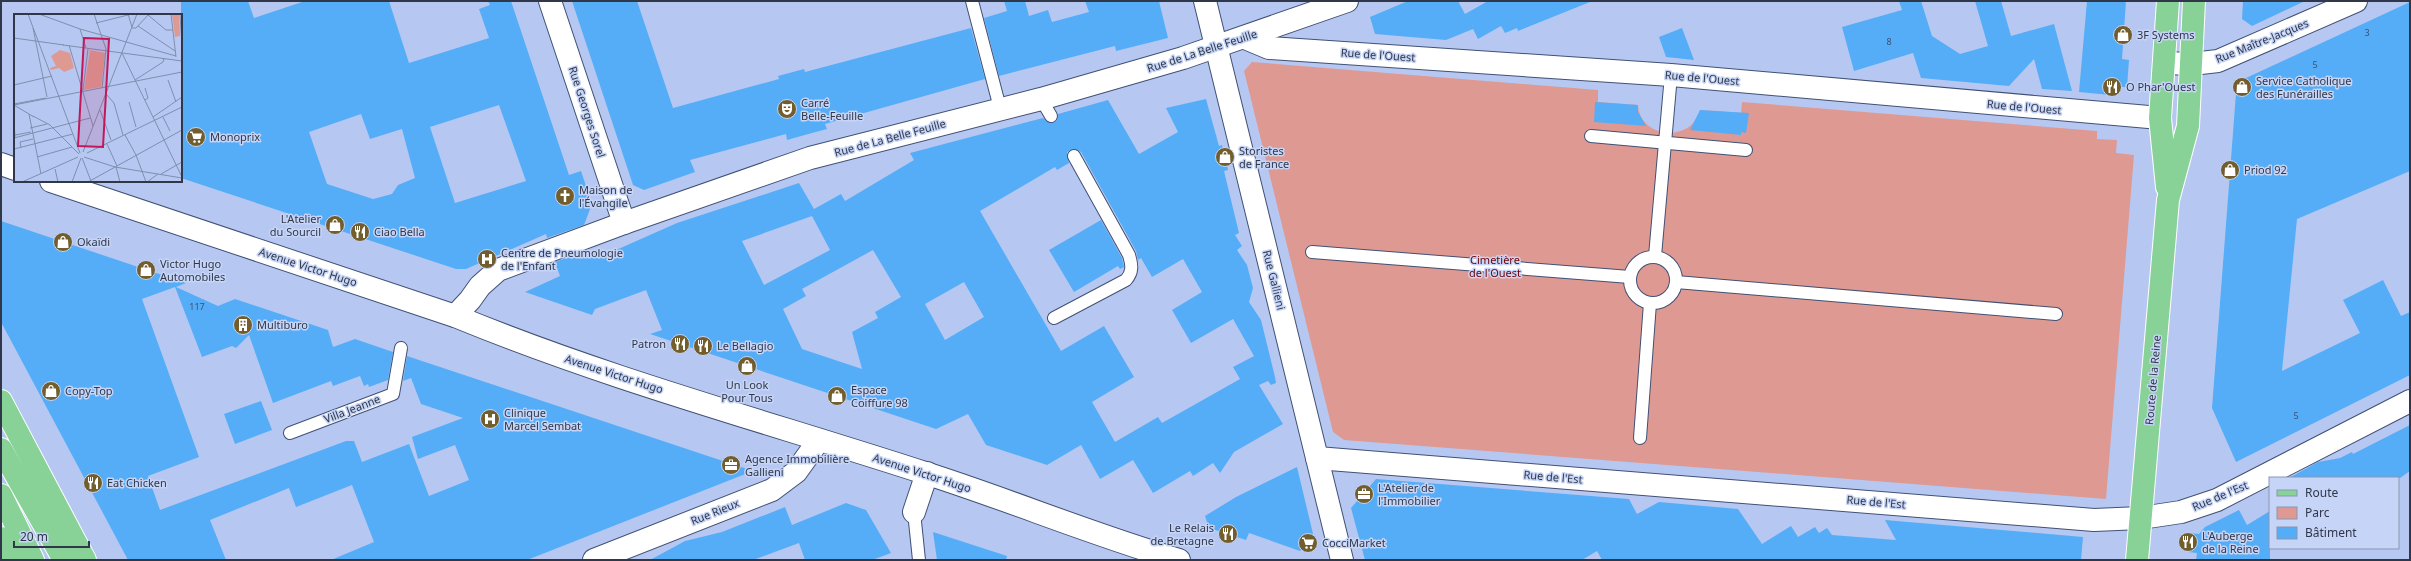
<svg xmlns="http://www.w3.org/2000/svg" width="2411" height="561" viewBox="0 0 2411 561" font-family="'Noto Sans',sans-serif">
  <rect width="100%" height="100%" fill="#b6c8f2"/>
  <path fill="#de9a92" d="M1252,62l346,28v12l40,3c2,34 54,38 62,5l41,3 1,-11 355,29v8l20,1 -1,13 18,2 -28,344 -762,-59 -11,-8 -89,-361z"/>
  <g fill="#55adf8" fill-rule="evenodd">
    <path d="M181,1h67l6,17 51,-17h84l20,62 80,-25 -10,-29 11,-4 -2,-4h23l58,174 12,-4 11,33 -8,21 -37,13 -1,-4 -80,35h-10l-275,-91zM499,105l27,76 -71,22 -25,-76zM361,114l9,25 32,-10 13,49 -17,7 -6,9 -19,5 -46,-15 -18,-52z"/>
    <path d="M572,1h65l36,107 106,-29 -1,-3 26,-7 1,3 166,-44 14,51 -160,45 2,5 -15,4 -25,7 -1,-6 -96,26 5,12 -51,18 -11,-5z"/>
    <path d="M1004,1h21l4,15 19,-6 4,12 37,-10 -4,-11h74l9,37 -52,13 -1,-5 -116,30 -15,-58 23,-7z"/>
    <path d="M1408,1h50l7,13 23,-13 102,1 -72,29 -1,-3 -12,5 -4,-7 -23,13 -5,-10 -27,11 -71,-6 -5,-17z"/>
    <path d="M1899,1h22l11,35 28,18 28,-8 -13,-45h26l10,35 43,-12 18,67 -30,-2 -8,-30 -25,27 -88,-8 -8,-25 -59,18 -12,-44 60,-17z"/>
    <path d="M2087,1h39l-4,58 7,1 -2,27h-8l-9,8 -31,-3z"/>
    <path d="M2243,1h62l-53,25 -10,-7z"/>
    <path d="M2410,2v169l-113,48 -15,152 78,-38 -17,-33 40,-20 18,36 9,-4v63l-174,87 -24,-54 24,-315 10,-15z"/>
    <path d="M1682,28l12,32 -28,-3 -7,-20z"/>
    <path d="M1206,99l13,47 3,-1 6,25 -4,1 15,62 -4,2 7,11 -5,4 10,15 6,23 -4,14 12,18 14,57 1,6 -5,2 -3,-4 -9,4 24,39 -49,28 -14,21 -7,-10 -20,13 -3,-5 -37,22 -20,-33 -33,19 -19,-34 -34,20 -61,-20 -18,-31 -32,15 -286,-95 12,-4 -16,-40 -51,19 -3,6 -67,-23 35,-16 -5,-14 17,-6 -1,3 25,-9 2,8 79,-35 122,-40 15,26 27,-15 4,7 69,-41 -4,-7 133,-35 8,5 6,-3 1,-6 50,-14 31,54 39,-22 -12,-24zM1074,149l7,3 55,99 2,9 3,-2 11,19 31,-18 19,33 -30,18 19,33 42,-24 21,37 -21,11 7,12 -78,44 -4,-6 -43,25 -23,-40 42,-25 -30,-51 -43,25 -81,-140 75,-44 2,3 12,-7 -2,-11zM812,216l18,34 -66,35 -22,-44zM873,250l28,47 -26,15 3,6 -26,14 10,37 -60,-20 -19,-40 23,-13 -4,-7zM964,282l20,35 -39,23 -20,-36z"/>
    <path d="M1595,102l43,3v7l8,14 -52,-4z"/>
    <path d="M1700,110l49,3 -3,20 -5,-1v3l-51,-5z"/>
    <path d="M1101,220l21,38 2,9 -4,2 -2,-3 -44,26 -25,-42z"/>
    <path d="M1,221l185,62 -10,4 42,19 17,-7 93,31 5,17 22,-8 38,13 -5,28 -19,7 -1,-3 -4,2 -4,-10 -27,10 -2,-5 -58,22 -24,-68 -13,13 -4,-2 -30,11 -27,-70 -33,12 57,158 -51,19 12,34 186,-69h8l8,21 47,-18 20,52 40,-16 -14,-35 -37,14 -6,-22 51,-19 -42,-14 -10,-26 -8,3 4,-25 346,115 -226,89h-196l43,-18 -22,-57 -56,22 -7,-19 -79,32 16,40h-98l-127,-238z"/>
    <path d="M261,401l11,29 -37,14 -11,-30z"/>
    <path d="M2410,425v46l-10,7h-111l29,-16 22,-4 12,-6 1,2z"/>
    <path d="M1297,467l17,71 -14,13 -51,-18 -3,7 -37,-12 -4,-12 31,-19z"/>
    <path d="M1376,479l253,20 8,15 22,-12 79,7 24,35 29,-18 7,11 17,-10 4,6 8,-5 5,7 64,5 -11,-20 198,17 -2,23h-479l-5,-9 -15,9h-217l-14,-52z"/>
    <path d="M846,503l20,7 25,43 -19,7h-67l-6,-17 -46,17h-103l35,-19 37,-9 63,-25 7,18z"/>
    <path d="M2239,510l8,15 23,-14v49h-74l1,-7 -9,-1 1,-19 10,1 6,-7z"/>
    <path d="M933,532l74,24 -1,4h-69z"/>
  </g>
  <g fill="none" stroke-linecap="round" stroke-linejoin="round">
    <g stroke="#415074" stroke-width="14">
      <g id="service">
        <path d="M972,1l28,107"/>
        <path d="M1041,99l10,17"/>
        <path d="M1591,136l155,14"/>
        <path d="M1312,252l318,25"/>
        <path d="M1655,256l16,-181"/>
        <circle cx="1653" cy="280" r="23"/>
        <path d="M1676,282l380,32"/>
        <path d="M1054,318l72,-38c7,-8 6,-15 3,-25l-55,-99"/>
        <path d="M290,433l103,-39 8,-46"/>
        <path d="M1640,438l10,-135"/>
        <path d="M914,512l5,48"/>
      </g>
    </g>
    <g stroke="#415074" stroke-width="24">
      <g id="minor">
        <path d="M550,1l74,222"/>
        <path d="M1245,38l24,10 402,27 489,43"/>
        <path d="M2164,63l28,1 26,-3 138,-60"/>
        <path d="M455,316l15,-16 10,-14 18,-16 126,-47 186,-65 231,-59 142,-41 164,-57"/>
        <path d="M1317,458l777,62 47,-2 40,-6 36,-12 193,-99"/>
        <path d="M914,512l13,-39"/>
        <path d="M594,560l178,-70 24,-18 23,-32"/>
      </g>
    </g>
    <g stroke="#415074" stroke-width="24">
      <g id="tertiary">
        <path d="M1205,1l137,559"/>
        <path d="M1,164l14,5"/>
        <path d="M51,181l404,135c153,63 313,106 470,157 85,27 168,62 254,87"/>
      </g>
    </g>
    <g stroke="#fff" stroke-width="24">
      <g id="primary">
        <path d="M2167,187l-7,-69 8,-117"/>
        <path d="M1,401l84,159"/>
        <path d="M1,449l63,111"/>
        <path d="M1,495l32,65"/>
        <path d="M1,538l12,22"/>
        <path d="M2137,560l31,-360 20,-74 6,-125"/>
      </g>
    </g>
    <use href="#service" stroke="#fff" stroke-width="12"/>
    <use href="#minor" stroke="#fff" stroke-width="22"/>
    <use href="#tertiary" stroke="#fff" stroke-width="22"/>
    <use href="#primary" stroke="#88d297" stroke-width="22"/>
  </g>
  <defs>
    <g id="shop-disc" transform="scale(1)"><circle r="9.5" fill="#725d2c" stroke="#c6d5f7"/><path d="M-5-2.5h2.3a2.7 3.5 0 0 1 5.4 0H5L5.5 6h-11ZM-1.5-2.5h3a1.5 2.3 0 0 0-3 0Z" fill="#fff"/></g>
    <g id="restaurant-disc" transform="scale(1)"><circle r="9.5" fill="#725d2c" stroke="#c6d5f7"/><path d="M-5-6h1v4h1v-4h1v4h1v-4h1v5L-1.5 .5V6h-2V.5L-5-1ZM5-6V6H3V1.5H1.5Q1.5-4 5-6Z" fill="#fff"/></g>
    <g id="theatre-disc" transform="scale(1)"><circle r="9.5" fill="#725d2c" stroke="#c6d5f7"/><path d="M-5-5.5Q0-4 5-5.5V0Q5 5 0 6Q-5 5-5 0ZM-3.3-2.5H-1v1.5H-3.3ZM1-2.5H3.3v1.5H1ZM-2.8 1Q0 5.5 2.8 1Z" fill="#fff"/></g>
    <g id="supermarket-disc" transform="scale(1)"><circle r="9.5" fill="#725d2c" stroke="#c6d5f7"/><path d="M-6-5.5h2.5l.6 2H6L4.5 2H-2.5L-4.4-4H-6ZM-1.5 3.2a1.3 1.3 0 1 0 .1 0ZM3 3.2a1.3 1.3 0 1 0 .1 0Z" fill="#fff"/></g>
    <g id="church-disc" transform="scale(1)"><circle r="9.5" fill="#725d2c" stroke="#c6d5f7"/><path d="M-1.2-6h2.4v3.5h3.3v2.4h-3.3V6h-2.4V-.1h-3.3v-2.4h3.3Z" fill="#fff"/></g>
    <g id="hospital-disc" transform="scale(1)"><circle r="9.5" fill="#725d2c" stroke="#c6d5f7"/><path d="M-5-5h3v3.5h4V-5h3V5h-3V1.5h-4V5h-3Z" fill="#fff"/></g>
    <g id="building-disc" transform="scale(1)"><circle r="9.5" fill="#725d2c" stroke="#c6d5f7"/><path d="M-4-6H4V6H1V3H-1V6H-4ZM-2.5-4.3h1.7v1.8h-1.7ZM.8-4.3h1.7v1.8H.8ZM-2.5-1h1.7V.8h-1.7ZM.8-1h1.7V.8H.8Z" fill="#fff"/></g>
    <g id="office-disc" transform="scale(1)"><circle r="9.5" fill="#725d2c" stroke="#c6d5f7"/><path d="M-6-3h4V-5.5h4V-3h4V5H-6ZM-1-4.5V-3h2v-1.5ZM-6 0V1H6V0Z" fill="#fff"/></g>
  </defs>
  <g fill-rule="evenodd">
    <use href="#shop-disc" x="2123" y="35"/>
    <use href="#restaurant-disc" x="2112" y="87"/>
    <use href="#shop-disc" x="2242" y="87"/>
    <use href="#theatre-disc" x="787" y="109"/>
    <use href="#supermarket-disc" x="196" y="137"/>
    <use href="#shop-disc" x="1225" y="157"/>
    <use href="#shop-disc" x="2230" y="170"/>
    <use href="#church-disc" x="565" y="196"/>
    <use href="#shop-disc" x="335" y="225"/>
    <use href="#restaurant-disc" x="360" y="232"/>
    <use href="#shop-disc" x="63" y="242"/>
    <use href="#hospital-disc" x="487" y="259"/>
    <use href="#shop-disc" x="146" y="270"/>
    <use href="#building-disc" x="243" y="325"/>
    <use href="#restaurant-disc" x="680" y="344"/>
    <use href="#restaurant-disc" x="703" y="346"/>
    <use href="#shop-disc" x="747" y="366"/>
    <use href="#shop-disc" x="51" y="391"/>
    <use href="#shop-disc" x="837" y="396"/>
    <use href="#hospital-disc" x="490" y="419"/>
    <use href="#office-disc" x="731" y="465"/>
    <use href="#restaurant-disc" x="93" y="483"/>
    <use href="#office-disc" x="1364" y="494"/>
    <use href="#restaurant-disc" x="1228" y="534"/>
    <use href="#restaurant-disc" x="2188" y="542"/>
    <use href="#supermarket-disc" x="1308" y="543"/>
  </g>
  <g text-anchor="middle" stroke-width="3" stroke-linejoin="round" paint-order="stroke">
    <g font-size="9" fill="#395474">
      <text x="2367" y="36">3</text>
      <text x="1889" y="45">8</text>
      <text x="2315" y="68">5</text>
      <text x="197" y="310">117</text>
      <text x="2296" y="419">5</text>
    </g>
    <g font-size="11" fill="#303748" stroke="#c6d5f7" text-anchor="start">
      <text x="2137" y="39">3F Systems</text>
      <text x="2256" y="85">Service Catholique<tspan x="2256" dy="13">des Funérailles</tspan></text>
      <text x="2126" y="91">O Phar'Ouest</text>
      <text x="801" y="107">Carré<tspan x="801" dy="13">Belle-Feuille</tspan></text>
      <text x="210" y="141">Monoprix</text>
      <text x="1239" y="155">Storistes<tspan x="1239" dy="13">de France</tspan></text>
      <text x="2244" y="174">Priod 92</text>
      <text x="579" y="194">Maison de<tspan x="579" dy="13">l'Évangile</tspan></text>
      <text x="321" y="223" text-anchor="end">L'Atelier<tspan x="321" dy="13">du Sourcil</tspan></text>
      <text x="374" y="236">Ciao Bella</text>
      <text x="77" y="246">Okaïdi</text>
      <text x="501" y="257">Centre de Pneumologie<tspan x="501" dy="13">de l'Enfant</tspan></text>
      <text x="160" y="268">Victor Hugo<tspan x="160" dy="13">Automobiles</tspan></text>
      <text x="257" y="329">Multiburo</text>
      <text x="666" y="348" text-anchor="end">Patron</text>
      <text x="717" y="350">Le Bellagio</text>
      <text x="747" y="389" text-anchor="middle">Un Look<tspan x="747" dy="13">Pour Tous</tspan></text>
      <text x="851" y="394">Espace<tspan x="851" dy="13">Coiffure 98</tspan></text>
      <text x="65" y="395">Copy-Top</text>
      <text x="504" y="417">Clinique<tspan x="504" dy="13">Marcel Sembat</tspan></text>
      <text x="745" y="463">Agence Immobilière<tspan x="745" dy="13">Gallieni</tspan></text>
      <text x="107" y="487">Eat Chicken</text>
      <text x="1378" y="492">L'Atelier de<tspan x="1378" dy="13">l'Immobilier</tspan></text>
      <text x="1214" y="532" text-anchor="end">Le Relais<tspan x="1214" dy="13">de Bretagne</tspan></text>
      <text x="2202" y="540">L'Auberge<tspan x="2202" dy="13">de la Reine</tspan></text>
      <text x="1322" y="547">CocciMarket</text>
    </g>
    <g font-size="11" fill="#303748" stroke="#c6d5f7">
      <text transform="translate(2262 41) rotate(-22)" y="4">Rue Maître-Jacques</text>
      <text transform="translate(1202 51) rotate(-18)" y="4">Rue de La Belle Feuille</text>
      <text transform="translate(1378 55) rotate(4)" y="4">Rue de l'Ouest</text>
      <text transform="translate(1702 78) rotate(5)" y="4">Rue de l'Ouest</text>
      <text transform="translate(2024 107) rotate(5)" y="4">Rue de l'Ouest</text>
      <text transform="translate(587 112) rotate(72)" y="4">Rue Georges Sorel</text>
      <text transform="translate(890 138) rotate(-15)" y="4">Rue de La Belle Feuille</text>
      <text transform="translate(308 267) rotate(18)" y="4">Avenue Victor Hugo</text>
      <text transform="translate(1274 280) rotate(76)" y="4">Rue Gallieni</text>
      <text transform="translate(614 374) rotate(18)" y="4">Avenue Victor Hugo</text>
      <text transform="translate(2153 380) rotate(-85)" y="4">Route de la Reine</text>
      <text transform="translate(352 409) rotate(-21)" y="4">Villa Jeanne</text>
      <text transform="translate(922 473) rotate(18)" y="4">Avenue Victor Hugo</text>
      <text transform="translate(1553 477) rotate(5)" y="4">Rue de l'Est</text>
      <text transform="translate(2220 496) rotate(-23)" y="4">Rue de l'Est</text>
      <text transform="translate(1876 502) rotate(5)" y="4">Rue de l'Est</text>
      <text transform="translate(715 512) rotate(-22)" y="4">Rue Rieux</text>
    </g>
    <g font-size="11" fill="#6d0308" stroke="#c6d5f7">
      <text x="1495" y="264">Cimetière<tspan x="1495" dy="13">de l'Ouest</tspan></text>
    </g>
  </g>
  <g transform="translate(14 14)">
    <rect width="168" height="168" fill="#b6c8f2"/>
    <path d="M158,0h7l1,22 -5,1zM46,36l10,3 4,15 -10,4 -5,-4 -8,2 -1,-2 6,-2 -5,-10zM76,36l15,3 -4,34 -17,3z" fill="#de9a92"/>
    <path fill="none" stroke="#808eae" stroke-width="1" d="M14,0l52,139M25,0l41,15 96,27M80,0l12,35 -4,39M114,0l4,13M157,0l5,43M166,0l2,31M134,1l18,15h7M82,9l32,-8M124,12l37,25M19,14l14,69M118,14h4l13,-14M66,15l6,19M0,24l50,7M49,31l119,16M55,31l24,81M108,39l60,124M121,66l28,-18 1,-4M154,66l8,22M0,71l38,-9M69,76l5,-41M92,80l8,9 9,32M131,86l3,-2 -3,-10M115,88l7,25M0,90l32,-6M0,91l168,-33M0,91l20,12M86,96l11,30M15,100l12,60M19,102l17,9 29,29M139,103l29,-20M149,103l7,14M0,106l1,18M16,114l17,-4M1,121l16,-3M111,121l11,20 10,27M0,124l76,-20M93,130l10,22M7,134l-1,-6 13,-3M0,135l59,-15M69,138l54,-138M73,139l95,-46M23,143l35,-10M70,143l31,10 67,11M68,144l9,23M102,153l4,15M41,155l3,13M147,160l21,-12M8,168l56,-25M58,168l9,-24M74,168l94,-52M133,168l11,-8"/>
    <path fill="#c2185b" fill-opacity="0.15" stroke="#c2185b" stroke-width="2" d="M70,24l25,1 -6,108 -25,-1z"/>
    <rect width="168" height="168" fill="none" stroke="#303748" stroke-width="2"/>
  </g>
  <rect width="2411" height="561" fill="none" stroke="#303748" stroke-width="4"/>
  <rect x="2269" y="477" width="130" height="72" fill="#c6d5f7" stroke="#8a96b1"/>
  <rect x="2277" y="490" width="20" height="6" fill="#88d297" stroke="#8a96b1"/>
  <text x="2305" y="497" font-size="12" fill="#303748">Route</text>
  <rect x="2277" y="507" width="20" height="12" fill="#de9a92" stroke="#8a96b1"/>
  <text x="2305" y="517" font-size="12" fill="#303748">Parc</text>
  <rect x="2277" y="527" width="20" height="12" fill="#55adf8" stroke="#8a96b1"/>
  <text x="2305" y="537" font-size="12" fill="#303748">Bâtiment</text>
  <path d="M14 541v6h75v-6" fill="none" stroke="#303748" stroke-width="2"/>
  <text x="20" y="541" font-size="12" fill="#303748" stroke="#c6d5f7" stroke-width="3" paint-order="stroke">20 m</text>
</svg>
